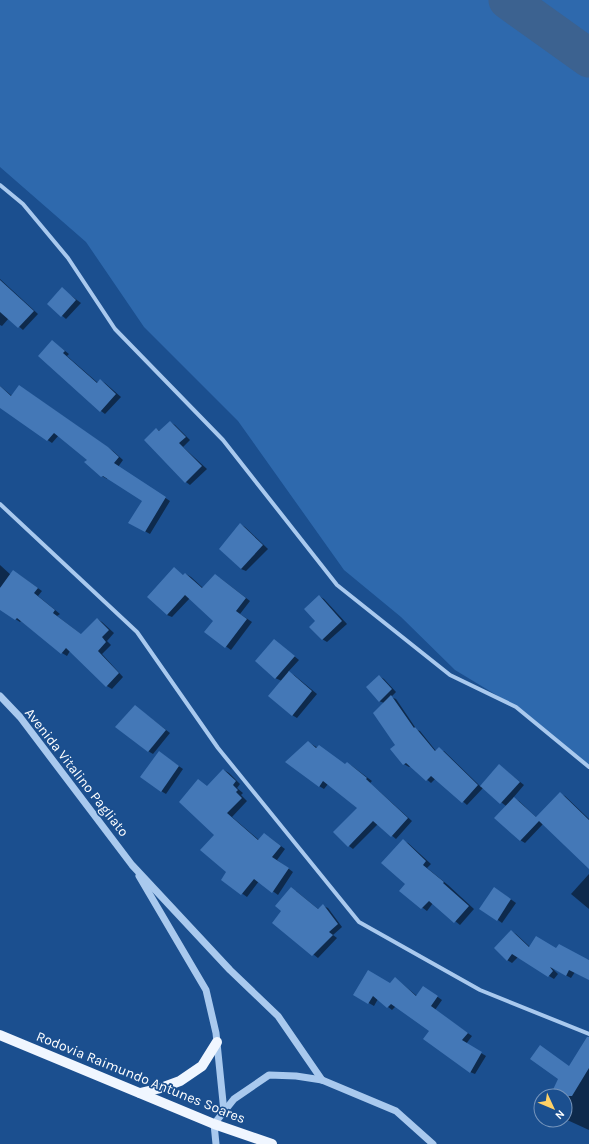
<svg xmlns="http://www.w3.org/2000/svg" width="589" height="1144" viewBox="0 0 589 1144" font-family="Karla,sans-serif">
  <rect width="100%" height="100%" fill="#1b4f8f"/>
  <path fill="#2e69ad" d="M0,0h589v767l-73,-60 -61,-37 -54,-53 -57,-47 -106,-149 -94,-94 -58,-85 -86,-75z"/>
  <g fill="#0007">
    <path d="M0,279l38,35 -15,16 -14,-12 -7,8 -2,-1z"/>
    <path d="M62,289l19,14 -15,16 -18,-15z"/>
    <path d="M52,341l17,13 -2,2 31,27 2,-3 5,3 16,14 -16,17 -4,-3z"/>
    <path d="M0,386l12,10 12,-7 89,62 10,9 -5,7 52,34 -20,33 -20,-11 13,-23 -35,-22 -1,1 -5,-3 -14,-16 -29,-25 -7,8 -52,-36z"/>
    <path d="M170,422l5,3 15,15 -7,7 24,22 -17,16 -4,-3 -41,-42 11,-11 4,2z"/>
    <path d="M240,524l5,3 23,22 -22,22 -5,-2z"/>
    <path d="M0,565l11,10 7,-1 24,17 -4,5 22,18 -3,2 25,19 15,-16 5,3 12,11 -7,8 4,4 -9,9 21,23 -11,12 -5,-3 -37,-35 -3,5 -5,-3 -41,-32 -1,1 -20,-13v-19l1,-2 -1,-1z"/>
    <path d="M175,569l9,7 2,-2 5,3 12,11 17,-10 30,23 -10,13 12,8 -21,28 -25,-18 8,-11 -24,-23 -18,19 -5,-2z"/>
    <path d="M319,596l5,3 23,25 -20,18 -5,-3 -5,-18z"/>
    <path d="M274,640l25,20 -11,12 6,3 23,19 -20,24 -5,-3 -10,-34 -7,-3z"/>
    <path d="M379,676l5,3 12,13 -5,5 5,2 21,31 3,1 16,20h8l37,36 18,-22 25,20 -11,13 6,3 18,17 23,-24 5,2 24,23v48l-46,-43 -18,19 -5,-3 -14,-34 -23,-18 -16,17 -31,-27 -5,5 -20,-17 -2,1 -5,-3 -20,-61 -5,-2z"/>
    <path d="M135,706l35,27 -17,21 -5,-3z"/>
    <path d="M308,742l38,23 1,-2 5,3 20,15 -2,2 42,38 -16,18 -18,-15 -25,25 -4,-3 9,-38 -30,-24 -4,5 -5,-3z"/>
    <path d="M164,756l19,13 -17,25 -5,-3z"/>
    <path d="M224,770l5,3 11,11 -3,4 6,5 -2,2 6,6 -15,16 27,23 10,-3 16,12 -8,11 16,12 -15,23 -19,-14 -12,16 -25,-18 6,-7 -13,-37 -7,-48z"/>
    <path d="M403,841l5,2 23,21 -4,4 21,17 26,24 -14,16 -27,-22 -6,8 -27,-20 6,-7z"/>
    <path d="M589,874v35l-18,-15z"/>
    <path d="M296,891l22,18 5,-3 5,2 14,19 -9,8 4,3 -19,20 -45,-35z"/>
    <path d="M499,891l17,12 -14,20 -4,-3z"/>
    <path d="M511,931l5,3 14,13 26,2 33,11v19l-14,-7 -4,6 -19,-10 6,6 -4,5 -36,-22 -6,6 -5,-3z"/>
    <path d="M395,978l22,18 11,-6 14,10 -7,10 37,26 -6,8 20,12 -11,18 -5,-2 -39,-41 -35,-25 -4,4 -14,-11 -4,7 -19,-11 35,-11z"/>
    <path d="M589,1058v72l-24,-11v-23h-14l19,-29z"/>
  </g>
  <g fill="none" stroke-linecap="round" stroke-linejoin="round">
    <path stroke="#3c6290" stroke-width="39" d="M508,0l81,58"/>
  </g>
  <g fill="#4478b7">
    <path d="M0,280l34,31 -16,17 -18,-16z"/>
    <path d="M62,287l14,13 -15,17 -14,-13z"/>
    <path d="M52,340l13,11 -2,2 34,30 3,-4 16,15 -16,18 -62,-56z"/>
    <path d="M19,385l89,62 11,10 -5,6 52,34 -21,35 -17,-9 14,-22 -39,-25 -2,1 -17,-15 3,-2 -33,-27 -7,8 -47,-33v-22l11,10z"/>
    <path d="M170,421l16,16 -7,6 23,23 -17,17 -41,-43 12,-12 3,3z"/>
    <path d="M240,523l23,22 -22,24 -22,-20z"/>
    <path d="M174,567l9,8 2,-2 17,15 13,-14 31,24 -10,13 11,8 -22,29 -21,-16 9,-11 -28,-26 -18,20 -20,-18z"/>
    <path d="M13,570l25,18 -4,5 21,17 -2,3 28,21 16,-16 12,12 -7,7 4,5 -8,9 21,22 -13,14 -40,-39 -5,6 -44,-36 -2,2 -15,-10v-22z"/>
    <path d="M319,595l23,26 -20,19 -13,-13 6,-6 -11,-12z"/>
    <path d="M274,639l21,17 -20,23 -20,-18z"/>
    <path d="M289,671l23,20 -20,25 -24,-20z"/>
    <path d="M379,675l13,14 -13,13 -13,-15z"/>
    <path d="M391,695l23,33 1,-1 20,24 4,-4 39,38 -16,18 -31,-27 -5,5 -20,-18 -3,2 -13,-16 5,-4 -22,-32z"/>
    <path d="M135,705l31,25 -18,22 -33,-25z"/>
    <path d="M308,741l8,7 3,-3 26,19 2,-2 20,16 -1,1 42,39 -17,19 -18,-16 -25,26 -15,-15 24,-24 -34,-27 -4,6 -34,-25z"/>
    <path d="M159,751l20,15 -18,26 -21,-15z"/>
    <path d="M499,764l21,18 -20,22 -20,-18z"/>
    <path d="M223,769l13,12 -3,4 5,5 -2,2 6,6 -15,15 31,27 6,-7 17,13 -9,11 17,11 -17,25 -18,-14 -13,16 -20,-15 5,-8 -26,-22 14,-15 -35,-33 19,-23 9,7z"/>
    <path d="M560,792l29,28v49l-50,-48 -19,20 -26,-23 20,-21 22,20z"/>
    <path d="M403,839l23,22 -3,4 21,17 -1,1 26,23 -15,17 -25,-22 -8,8 -22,-18 6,-7 -24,-21z"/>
    <path d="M291,887l27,22 5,-5 15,20 -9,8 4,3 -21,21 -40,-33 9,-12 -6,-5z"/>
    <path d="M494,887l17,12 -14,22 -18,-12z"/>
    <path d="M511,930l18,17 7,-11 20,12 3,-4 30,16v20l-20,-10 -3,6 -16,-9 3,4 -5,6 -36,-23 -5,7 -13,-13z"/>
    <path d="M368,970l22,13 5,-6 21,19 7,-10 15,10 -7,10 37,27 -6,7 20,12 -12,21 -47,-34 6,-8 -38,-27 -4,4 -14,-12 -5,8 -15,-9z"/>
    <path d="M587,1037h2v31l-17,28h-22l8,-17 -28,-20 10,-14 29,21z"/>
  </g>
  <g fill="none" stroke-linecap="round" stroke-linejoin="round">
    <g stroke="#a9c9ee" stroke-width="4">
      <path d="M0,185l23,19 45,54 47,71 108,111 114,145 113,90 66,32 73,60"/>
      <path d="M0,504l137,128 81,116 141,174 121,68 109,44"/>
    </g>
    <g stroke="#a9c9ee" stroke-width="7">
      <path d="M0,696l20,21 112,148 98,105 48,46 44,64"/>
      <path d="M139,876l67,114 10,43 8,79"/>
      <path d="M216,1144l-2,-20 20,-25 35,-24 27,1 26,4 74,31 37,33"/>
    </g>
    <g stroke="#f0f6ff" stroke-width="10">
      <path d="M0,1035l214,89 58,20"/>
      <path d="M140,1093l21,-5 19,-7 22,-15 15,-24"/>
    </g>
  </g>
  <g text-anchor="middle" stroke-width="3.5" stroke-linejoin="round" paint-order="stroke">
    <g font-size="14" fill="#fff" stroke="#1b4f8f">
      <text transform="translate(77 772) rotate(52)" y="5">Avenida Vitalino Pagliato</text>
      <text transform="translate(141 1077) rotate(22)" y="5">Rodovia Raimundo Antunes Soares</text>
    </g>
  </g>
  <g transform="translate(553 1108) rotate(134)"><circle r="19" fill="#1b4f8f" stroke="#7695bc"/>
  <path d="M0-3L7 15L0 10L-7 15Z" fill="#ffd166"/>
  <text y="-6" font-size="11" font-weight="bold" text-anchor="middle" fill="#ffffff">N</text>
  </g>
</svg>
